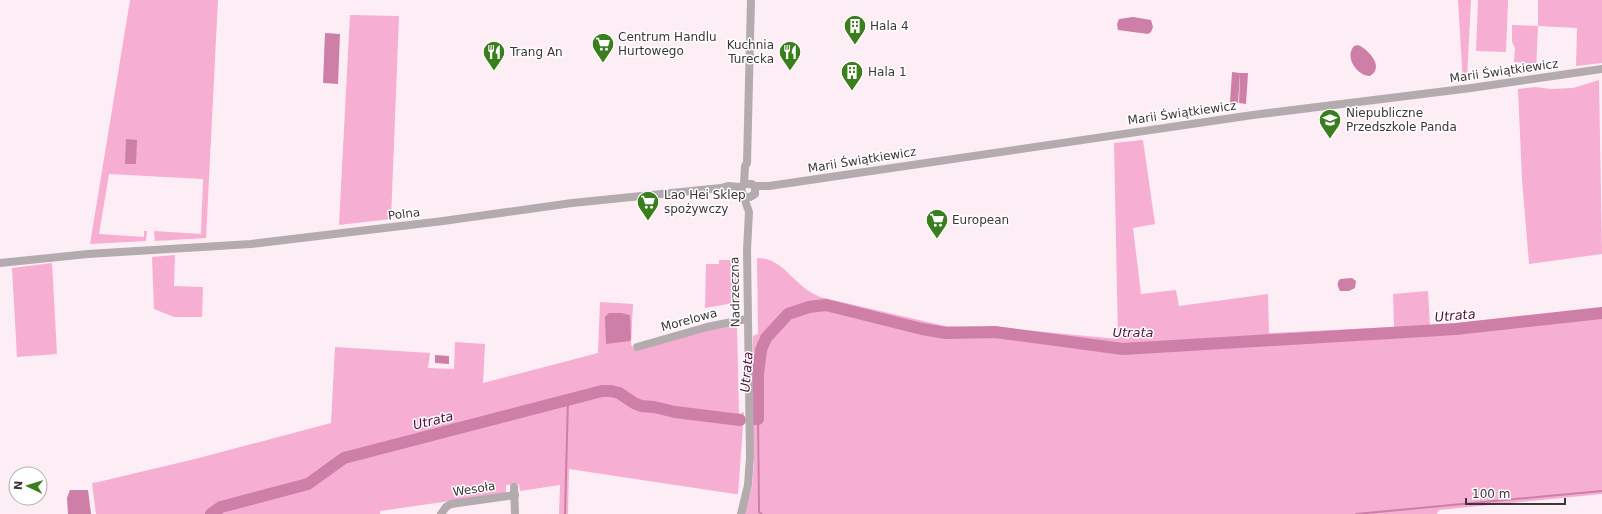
<svg xmlns="http://www.w3.org/2000/svg" width="1602" height="514" viewBox="0 0 1602 514" font-family="'DejaVu Sans',sans-serif">
  <rect width="100%" height="100%" fill="#fdeef5"/>
  <g fill="#f6aed2">
    <path d="M130,0h88l-12,238 -51,3 -1,-10 47,3 2,-55 -94,-5 -10,60 45,3v-6h3l-1,10 -56,3z"/>
    <path d="M1458,0h13l-4,78 -4,5z"/>
    <path d="M1478,0h30l-2,52 -30,-1z"/>
    <path d="M1538,0h64v63l-26,3 1,-38 -39,-2 -2,45 -23,3 3,-4h12v-7l-14,-1 1,-14 -3,-6v-17l26,1z"/>
    <path d="M350,15l49,1 -8,203 -52,6z"/>
    <path d="M1599,80l3,174 -73,10 -7,-85 -4,-90 17,-2 16,2 22,-1z"/>
    <path d="M1143,140l12,84 -22,4 8,66 35,-4 3,16 89,-12 1,39 125,-6 -1,-33 35,-3 2,35 172,-18v186l-163,16 -2,4h-693l8,-27 2,-23 -2,-64 1,-64 5,-2 -1,-76c20,0 30,15 44,27 5,5 13,9 19,12l125,29 49,1 124,12 -4,-196z"/>
    <path d="M175,255l-1,31 29,1 -1,30h-28l-20,-8 -2,-52z"/>
    <path d="M719,260h21v42l-35,6 1,-44h13z"/>
    <path d="M52,263l5,91 -40,3 -5,-89z"/>
    <path d="M600,302l33,2 -2,40 3,6 72,-19 31,-6 2,89 5,-2 -6,82h-3l-166,-25 -1,45h-9l1,-29 -40,6 -1,-7 -13,1v8l-126,18v3h-284l-4,-31 6,-1 97,-23 136,-36 4,-76 95,6 -2,15 26,1 1,-27 30,2 -2,39 115,-30z"/>
  </g>
  <g fill="#cd7fa8">
    <path d="M1133,17l18,3 2,7 -2,5 -3,2 -30,-4 -1,-6 2,-5z"/>
    <path d="M325,33l15,1 -2,50 -15,-1z"/>
    <path d="M1358,45c10,4 27,22 12,31 -13,0 -26,-19 -16,-30z"/>
    <path d="M1232,72l8,1 -2,30h-8z"/>
    <path d="M1240,73h8l-2,31 -7,-1z"/>
    <path d="M126,139l11,1 -1,24h-11z"/>
    <path d="M1352,278l4,3 -1,7 -6,3h-9c-2,-4 -4,-8 0,-12z"/>
    <path d="M609,313h12l9,2 1,24 -1,2 -24,3 -1,-27z"/>
    <path d="M435,355l14,1v8l-14,-1z"/>
    <path d="M70,490h18l3,24h-23l-1,-16z"/>
  </g>
  <g fill="none" stroke-linecap="round" stroke-linejoin="round">
    <g stroke="#cd7fa8" stroke-width="2">
      <path d="M758,419l1,86v7l3,2"/>
      <path d="M565,514l3,-115"/>
      <path d="M1356,514l246,-23"/>
    </g>
    <g stroke="#cd7fa8" stroke-width="12">
      <path d="M754,419h4v-45l3,-24 5,-12 22,-24 21,-7 17,-2 96,24 24,4 49,-1 128,17 333,-20 146,-16"/>
      <path d="M211,514l10,-7 87,-23 36,-26 258,-67h9l8,2 15,10 7,3 13,1 21,5 65,8"/>
    </g>
    <g stroke="#b3abae" stroke-width="8">
      <path d="M744,184l1,-18 2,-3 4,-163"/>
      <path d="M754,186h15l484,-71 218,-27 131,-19"/>
      <path d="M0,263l88,-9 163,-10 192,-23 129,-18 149,-15 7,-2 13,1"/>
      <path d="M637,347l70,-20 40,-8"/>
      <path d="M514,487l1,27"/>
      <path d="M441,514l5,-7 5,-3 64,-9"/>
      <path d="M741,514l7,-29 2,-28 -3,-207 2,-38 -8,-23 3,-5h8l3,3v7l-5,3h-6"/>
    </g>
  </g>
  <defs>
    <g id="building-pin" transform="scale(1.15)"><path d="M0 17L-7.5 6A9.5 9.5 0 1 1 7.5 6Z" fill="#3b7e1e" stroke="#fff"/><path d="M-4-6H4V6H1V3H-1V6H-4ZM-2.5-4.3h1.7v1.8h-1.7ZM.8-4.3h1.7v1.8H.8ZM-2.5-1h1.7V.8h-1.7ZM.8-1h1.7V.8H.8Z" fill="#fff"/></g>
    <g id="supermarket-pin" transform="scale(1.15)"><path d="M0 17L-7.5 6A9.5 9.5 0 1 1 7.5 6Z" fill="#3b7e1e" stroke="#fff"/><path d="M-6-5.5h2.5l.6 2H6L4.5 2H-2.5L-4.4-4H-6ZM-1.5 3.2a1.3 1.3 0 1 0 .1 0ZM3 3.2a1.3 1.3 0 1 0 .1 0Z" fill="#fff"/></g>
    <g id="restaurant-pin" transform="scale(1.15)"><path d="M0 17L-7.5 6A9.5 9.5 0 1 1 7.5 6Z" fill="#3b7e1e" stroke="#fff"/><path d="M-5-6h1v4h1v-4h1v4h1v-4h1v5L-1.5 .5V6h-2V.5L-5-1ZM5-6V6H3V1.5H1.5Q1.5-4 5-6Z" fill="#fff"/></g>
    <g id="school-pin" transform="scale(1.15)"><path d="M0 17L-7.5 6A9.5 9.5 0 1 1 7.5 6Z" fill="#3b7e1e" stroke="#fff"/><path d="M0-5L7-2L0 1L-7-2ZM-4 1L0 2.5L4 1V4Q0 6-4 4Z" fill="#fff"/></g>
  </defs>
  <g fill-rule="evenodd">
    <use href="#building-pin" x="855" y="26"/>
    <use href="#supermarket-pin" x="603" y="44"/>
    <use href="#restaurant-pin" x="494" y="52"/>
    <use href="#restaurant-pin" x="790" y="52"/>
    <use href="#building-pin" x="852" y="72"/>
    <use href="#school-pin" x="1330" y="120"/>
    <use href="#supermarket-pin" x="648" y="202"/>
    <use href="#supermarket-pin" x="937" y="220"/>
  </g>
  <g text-anchor="middle" stroke-width="3" stroke-linejoin="round" paint-order="stroke">
    <g font-size="12" fill="#3d3639" stroke="#fff" text-anchor="start">
      <text x="870" y="30">Hala 4</text>
      <text x="618" y="41">Centrum Handlu<tspan x="618" dy="14">Hurtowego</tspan></text>
      <text x="774" y="49" text-anchor="end">Kuchnia<tspan x="774" dy="14">Turecka</tspan></text>
      <text x="510" y="56">Trang An</text>
      <text x="868" y="76">Hala 1</text>
      <text x="1346" y="117">Niepubliczne<tspan x="1346" dy="14">Przedszkole Panda</tspan></text>
      <text x="664" y="199">Lao Hei Sklep<tspan x="664" dy="14">spożywczy</tspan></text>
      <text x="952" y="224">European</text>
    </g>
    <g font-size="12" fill="#3d3639" stroke="#fff">
      <text transform="translate(1504 71) rotate(-8)" y="4">Marii Świątkiewicz</text>
      <text transform="translate(1182 113) rotate(-8)" y="4">Marii Świątkiewicz</text>
      <text transform="translate(862 160) rotate(-9)" y="4">Marii Świątkiewicz</text>
      <text transform="translate(404 214) rotate(-7)" y="4">Polna</text>
      <text transform="translate(735 292) rotate(-91)" y="4">Nadrzeczna</text>
      <text transform="translate(689 320) rotate(-15)" y="4">Morelowa</text>
      <text transform="translate(474 489) rotate(-9)" y="4">Wesoła</text>
    </g>
    <g font-size="13" font-style="italic" fill="#550f3a" stroke="#fff">
      <text transform="translate(1455 315) rotate(-5)" y="5">Utrata</text>
      <text x="1133" y="337">Utrata</text>
      <text transform="translate(746 372) rotate(-85)" y="5">Utrata</text>
      <text transform="translate(433 420) rotate(-14)" y="5">Utrata</text>
    </g>
  </g>
  <g transform="translate(28 486) rotate(274)"><circle r="19" fill="#ffffff" stroke="#b1afb0"/>
  <path d="M0-3L7 15L0 10L-7 15Z" fill="#3b7e1e"/>
  <text y="-6" font-size="11" font-weight="bold" text-anchor="middle" fill="#3d3639">N</text>
  </g>
  <path d="M1466 498v6h99v-6" fill="none" stroke="#3d3639" stroke-width="2"/>
  <text x="1472" y="498" font-size="12" fill="#3d3639" stroke="#ffffff" stroke-width="3" paint-order="stroke">100 m</text>
</svg>
